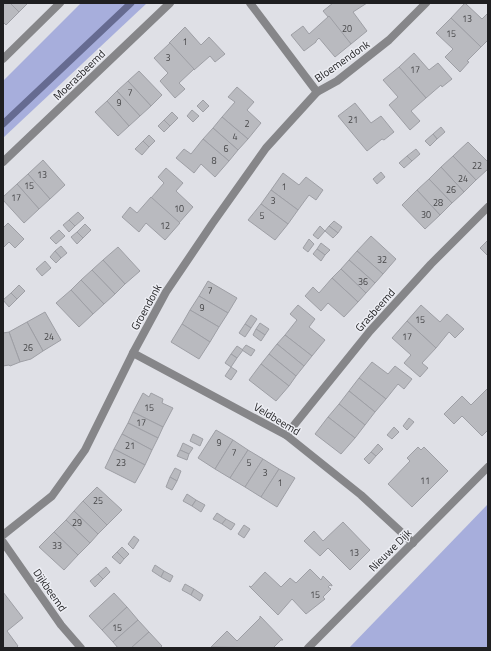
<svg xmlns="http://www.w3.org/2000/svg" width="491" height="651" viewBox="0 0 491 651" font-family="'Titillium Web',sans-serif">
  <rect width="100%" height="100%" fill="#dfe0e6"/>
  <g fill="#a7aedc">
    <path d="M81,3h66l-144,135v-57z"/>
    <path d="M488,504v144h-139z"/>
  </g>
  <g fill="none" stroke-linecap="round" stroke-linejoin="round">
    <path stroke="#666b91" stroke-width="7" d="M3,124l128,-121"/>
  </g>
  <g fill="#b9babf" stroke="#9e9fa5">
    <path d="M3,3h7l9,9 -13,13 -3,-3z"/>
    <path d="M10,3h18l-9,9z"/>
    <path d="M333,3h34l-14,9 14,19 -16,13 -28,-33z"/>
    <path d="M465,3l17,16 6,-6v27l-7,7 -30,-29z"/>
    <path d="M329,16l22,28 -16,13 -16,-19 -3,3v1l-12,9 -13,-16 12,-9 6,8z"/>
    <path d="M451,18l30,29 -14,14 2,1 -9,10 -15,-15 8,-8 -17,-16z"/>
    <path d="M185,27l16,18 8,-8 16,17 -10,8 -5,-6 -16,14 -25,-27z"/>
    <path d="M170,43l24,26 -15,14 6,6 -10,9 -15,-17 8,-8 -14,-15z"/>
    <path d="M414,53l15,17 9,-7 14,16 -10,8 -1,-2 -15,13 -27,-31z"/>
    <path d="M399,67l27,31 -15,13 9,10 -10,9 -21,-25 9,-8 -15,-17z"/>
    <path d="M139,71l23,24 -11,11 -23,-25z"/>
    <path d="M128,81l23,25 -11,10 -23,-25z"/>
    <path d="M237,87l17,15 -7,8 14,13 -13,16 -26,-22 13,-15 -7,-5z"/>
    <path d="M117,91l23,25 -11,10 -22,-25z"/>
    <path d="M203,100l6,6 -6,6 -6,-6z"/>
    <path d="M107,101l22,25 -11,10 -23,-24z"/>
    <path d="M355,103l16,20 10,-7 13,16 -10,8 -2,-1 -15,12 -29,-35z"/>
    <path d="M192,110l7,6 -6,6 -6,-6z"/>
    <path d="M172,112l6,6 -8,8 -6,-6z"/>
    <path d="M222,117l26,22 -10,11 -25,-22z"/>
    <path d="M164,120l6,6 -6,6 -6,-6z"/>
    <path d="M441,127l4,5 -8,7 -4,-5z"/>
    <path d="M213,128l25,22 -9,11 -26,-22z"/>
    <path d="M433,134l4,5 -7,7 -5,-5z"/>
    <path d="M149,135l6,6 -6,6 -6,-6z"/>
    <path d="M203,139l26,22 -14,16 -14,-13 -7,9 -18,-15 8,-9 7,5z"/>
    <path d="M143,141l6,6 -7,8 -7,-6z"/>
    <path d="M468,142l20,20v7l-12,11 -23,-24z"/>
    <path d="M416,149l4,5 -8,7 -5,-5z"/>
    <path d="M407,156l5,5 -8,7 -5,-5z"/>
    <path d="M453,156l23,24 -12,12 -23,-25z"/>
    <path d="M43,160l22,25 -15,14 -22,-25z"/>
    <path d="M441,167l23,25 -12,11 -23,-24z"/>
    <path d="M166,168l17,15 -7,8 17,16 -14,16 -28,-25 13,-15 -6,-6z"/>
    <path d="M381,172l4,5 -8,7 -4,-5z"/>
    <path d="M283,173l16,12 7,-8 17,13 -7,10 -7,-5 -11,15 -27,-20z"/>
    <path d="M28,174l22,25 -11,10 -22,-25z"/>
    <path d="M429,179l23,24 -12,12 -23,-25z"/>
    <path d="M17,184l22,25 -15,14 -21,-23v-3z"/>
    <path d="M271,190l27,20 -10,14 -27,-20z"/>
    <path d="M417,190l23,25 -15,14 -23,-24z"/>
    <path d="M151,197l29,26 -15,17 -19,-17 -7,9 -17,-15 8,-10 7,6z"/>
    <path d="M261,204l27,20 -13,16 -27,-20z"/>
    <path d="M78,212l6,6 -9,8 -6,-6z"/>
    <path d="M69,220l6,6 -6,6 -6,-7z"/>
    <path d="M334,221l8,6 -4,6 -9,-7z"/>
    <path d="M8,223l16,16 -9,9 -6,-6 -6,6v-20z"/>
    <path d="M85,224l6,6 -8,8 -6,-6z"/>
    <path d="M320,226l5,5 -7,8 -5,-4z"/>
    <path d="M329,226l9,7 -5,5 -8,-7z"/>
    <path d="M59,230l6,6 -9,8 -6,-6z"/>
    <path d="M77,232l6,6 -6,6 -6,-7z"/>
    <path d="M371,236l25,23 -13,15 -26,-23z"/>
    <path d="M309,239l5,5 -6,8 -5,-4z"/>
    <path d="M488,240v16l-8,-8z"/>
    <path d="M321,243l9,7 -5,5 -8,-6z"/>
    <path d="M61,246l6,7 -6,5 -6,-7z"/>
    <path d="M118,247l22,24 -15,13 -22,-24z"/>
    <path d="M317,249l8,6 -4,6 -8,-7z"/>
    <path d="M55,251l6,7 -5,5 -6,-6z"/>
    <path d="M357,251l26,23 -8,9 -26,-23z"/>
    <path d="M103,260l22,24 -10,10 -23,-24z"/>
    <path d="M349,260l26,23 -9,10 -25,-24z"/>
    <path d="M45,261l6,7 -9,8 -6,-7z"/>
    <path d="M341,269l25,24 -8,9 -26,-24z"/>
    <path d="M92,270l23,24 -11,10 -23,-24z"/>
    <path d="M332,278l26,24 -14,15 -16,-14 -7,8 -16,-15 8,-9 6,6z"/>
    <path d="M81,280l23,24 -11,10 -22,-24z"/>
    <path d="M208,281l29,17 -9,15 -29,-17z"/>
    <path d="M19,285l6,6 -8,8 -6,-6z"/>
    <path d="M71,290l22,24 -14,13 -23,-24z"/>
    <path d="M11,293l6,6 -8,8 -6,-7z"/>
    <path d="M199,296l29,17 -9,14 -29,-17z"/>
    <path d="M298,305l17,14 -6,8 16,13 -13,16 -27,-21 12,-15 -7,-6z"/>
    <path d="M421,305l19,17 7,-8 17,15 -9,9 -6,-6 -13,16 -29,-27z"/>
    <path d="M190,310l29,17 -9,15 -28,-18z"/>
    <path d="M45,312l16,28 -18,11 -16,-29z"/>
    <path d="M251,315l6,4 -6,9 -6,-4z"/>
    <path d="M407,321l29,27 -14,15 6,5 -8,9 -16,-14 7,-8 -19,-17z"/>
    <path d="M27,322l16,29 -12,8 -11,3 -11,-30z"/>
    <path d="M260,323l9,6 -4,6 -9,-6z"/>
    <path d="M182,324l28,18 -11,17 -28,-17z"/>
    <path d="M245,324l6,4 -6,9 -6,-4z"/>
    <path d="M256,329l9,6 -4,6 -8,-6z"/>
    <path d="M9,332l11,30 -10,4 -1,-1 -6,1v-33z"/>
    <path d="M285,335l27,21 -8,10 -27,-22z"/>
    <path d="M277,344l27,22 -8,10 -27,-22z"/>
    <path d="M246,345l9,5 -4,6 -9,-6z"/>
    <path d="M237,346l6,4 -6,8 -6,-4z"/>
    <path d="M231,354l6,4 -6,9 -6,-4z"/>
    <path d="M269,354l27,22 -7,10 -28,-22z"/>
    <path d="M372,362l16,12 7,-8 17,13 -8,10 -6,-5 -12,15 -27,-21z"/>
    <path d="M261,364l28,22 -13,15 -27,-21z"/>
    <path d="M231,367l6,4 -6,9 -6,-4z"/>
    <path d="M359,378l27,21 -11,13 -26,-21z"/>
    <path d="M488,388v42l-6,6 -20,-20 -8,8 -10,-10 18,-18 9,9z"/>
    <path d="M349,391l26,21 -10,13 -26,-21z"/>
    <path d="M143,393l6,4 2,-4 12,6 -1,4 11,5 -10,19 -30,-15z"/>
    <path d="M339,404l26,21 -10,13 -27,-21z"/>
    <path d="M133,412l30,15 -5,11 -30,-15z"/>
    <path d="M328,417l27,21 -14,16 -26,-20z"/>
    <path d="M409,418l5,4 -7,8 -4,-4z"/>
    <path d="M128,423l30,15 -6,12 -30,-16z"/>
    <path d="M394,427l5,5 -7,7 -5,-4z"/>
    <path d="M216,430l17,10 -18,29 -17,-11z"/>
    <path d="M122,434l30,16 -7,15 -31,-16z"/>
    <path d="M193,434l10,5 -3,7 -10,-5z"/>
    <path d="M233,440l15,10 -18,28 -15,-9z"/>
    <path d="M183,443l10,5 -4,6 -9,-4z"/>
    <path d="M378,444l5,5 -7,7 -5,-4z"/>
    <path d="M418,447l3,3 3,-3 24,24 -36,36 -24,-23 22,-23 -3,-3z"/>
    <path d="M114,449l31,16 -10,18 -30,-15z"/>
    <path d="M180,450l9,4 -2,6 -10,-4z"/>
    <path d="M248,450l15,9 -18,28 -15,-9z"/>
    <path d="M371,452l5,4 -7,8 -5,-5z"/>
    <path d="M263,459l16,10 -18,28 -16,-10z"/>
    <path d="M175,468l6,3 -4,10 -7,-4z"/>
    <path d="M279,469l16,9 -18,29 -16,-10z"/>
    <path d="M170,477l7,4 -5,9 -6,-3z"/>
    <path d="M97,487l25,23 -15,15 -24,-24z"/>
    <path d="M187,494l9,6 -4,6 -9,-5z"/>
    <path d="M196,500l9,5 -4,7 -9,-6z"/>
    <path d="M83,501l24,24 -9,9 -24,-23z"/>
    <path d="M74,511l24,23 -8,9 -24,-23z"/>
    <path d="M217,513l9,6 -4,5 -9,-5z"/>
    <path d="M226,519l9,5 -4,6 -9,-6z"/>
    <path d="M66,520l24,23 -12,12 -24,-23z"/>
    <path d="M343,522l27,28 -20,20 -22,-22 -8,8 -16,-15 10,-10 9,10z"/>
    <path d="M244,525l6,4 -6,9 -6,-4z"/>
    <path d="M54,532l24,23 -14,15 -25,-23z"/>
    <path d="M134,536l5,4 -6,9 -5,-5z"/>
    <path d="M122,547l7,7 -5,5 -7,-7z"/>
    <path d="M117,552l7,7 -4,5 -8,-7z"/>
    <path d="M155,565l9,6 -3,6 -9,-6z"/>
    <path d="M106,567l4,5 -7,7 -5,-5z"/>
    <path d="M310,569l11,11 2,-4 9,9v1l-2,-1 -2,2 3,2 -8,8 2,2 -19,15 -14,-15 -14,16 -29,-29 2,1 14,-15 16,15 9,-9 6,5z"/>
    <path d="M164,571l9,5 -3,6 -9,-5z"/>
    <path d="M98,574l5,5 -8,8 -5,-6z"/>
    <path d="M185,584l9,5 -3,6 -9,-5z"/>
    <path d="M194,589l9,6 -3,6 -9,-6z"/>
    <path d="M3,592l20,26 -16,13 11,15 -2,2h-13z"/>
    <path d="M114,593l13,14 -25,23 -13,-14z"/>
    <path d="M127,607l11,13 -25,22 -11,-12z"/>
    <path d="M260,616l23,24h-2l-8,8 -62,-1 16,-16 10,10 23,-23z"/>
    <path d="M138,620l11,12 -18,16h-13l-5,-6z"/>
    <path d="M149,632l13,14 -2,2h-29z"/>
  </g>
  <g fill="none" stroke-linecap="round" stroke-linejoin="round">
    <g stroke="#868689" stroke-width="8">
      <path d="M250,3l67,89 20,-11 52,-41 37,-37"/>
      <path d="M3,59l57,-56"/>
      <path d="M3,162l167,-159"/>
      <path d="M133,353l153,82 75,60 52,48"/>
      <path d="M286,435l84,-104 61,-67 57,-57"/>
      <path d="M3,535l49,-39 33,-46 48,-97 33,-61 46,-68 54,-76 51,-56"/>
      <path d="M3,542l58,83 20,23"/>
      <path d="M308,648l180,-181"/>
    </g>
  </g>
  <g text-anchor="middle" stroke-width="3" stroke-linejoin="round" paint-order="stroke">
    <g font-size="9" fill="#464648">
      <text x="467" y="22">13</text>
      <text x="347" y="32">20</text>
      <text x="451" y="37">15</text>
      <text x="185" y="45">1</text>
      <text x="168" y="61">3</text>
      <text x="415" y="73">17</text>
      <text x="130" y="96">7</text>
      <text x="119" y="106">9</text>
      <text x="353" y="123">21</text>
      <text x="247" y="127">2</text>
      <text x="235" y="140">4</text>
      <text x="226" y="152">6</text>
      <text x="214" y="164">8</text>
      <text x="477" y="169">22</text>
      <text x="42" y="178">13</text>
      <text x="463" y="182">24</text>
      <text x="29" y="189">15</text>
      <text x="284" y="190">1</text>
      <text x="451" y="193">26</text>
      <text x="16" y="201">17</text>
      <text x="273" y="204">3</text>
      <text x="438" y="206">28</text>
      <text x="179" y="212">10</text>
      <text x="426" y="218">30</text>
      <text x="262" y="219">5</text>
      <text x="165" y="229">12</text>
      <text x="382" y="263">32</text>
      <text x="363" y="285">36</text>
      <text x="210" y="294">7</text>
      <text x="202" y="311">9</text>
      <text x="420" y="323">15</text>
      <text x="49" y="340">24</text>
      <text x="407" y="340">17</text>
      <text x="28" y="351">26</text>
      <text x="149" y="411">15</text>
      <text x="141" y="426">17</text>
      <text x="219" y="446">9</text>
      <text x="130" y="449">21</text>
      <text x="234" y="456">7</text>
      <text x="121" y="466">23</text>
      <text x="249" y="466">5</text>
      <text x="265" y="476">3</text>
      <text x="425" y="484">11</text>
      <text x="280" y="486">1</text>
      <text x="98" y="504">25</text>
      <text x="77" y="526">29</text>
      <text x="57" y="549">33</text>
      <text x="354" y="556">13</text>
      <text x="315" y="598">15</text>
      <text x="117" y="631">15</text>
    </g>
    <g font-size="11" fill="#1f1f21" stroke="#ecedf3">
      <text transform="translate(342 61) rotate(-35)" y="4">Bloemendonk</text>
      <text transform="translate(79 75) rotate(-44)" y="4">Moerasbeemd</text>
      <text transform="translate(146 307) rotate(-61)" y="4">Groendonk</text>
      <text transform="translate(375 310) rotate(-48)" y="4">Grasbeemd</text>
      <text transform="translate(277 419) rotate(31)" y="4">Veldbeemd</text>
      <text transform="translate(390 550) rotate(-45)" y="4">Nieuwe Dijk</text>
      <text transform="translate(50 590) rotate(55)" y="4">Dijkbeemd</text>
    </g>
  </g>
  <rect width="491" height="651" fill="none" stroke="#1f1f21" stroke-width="8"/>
</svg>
